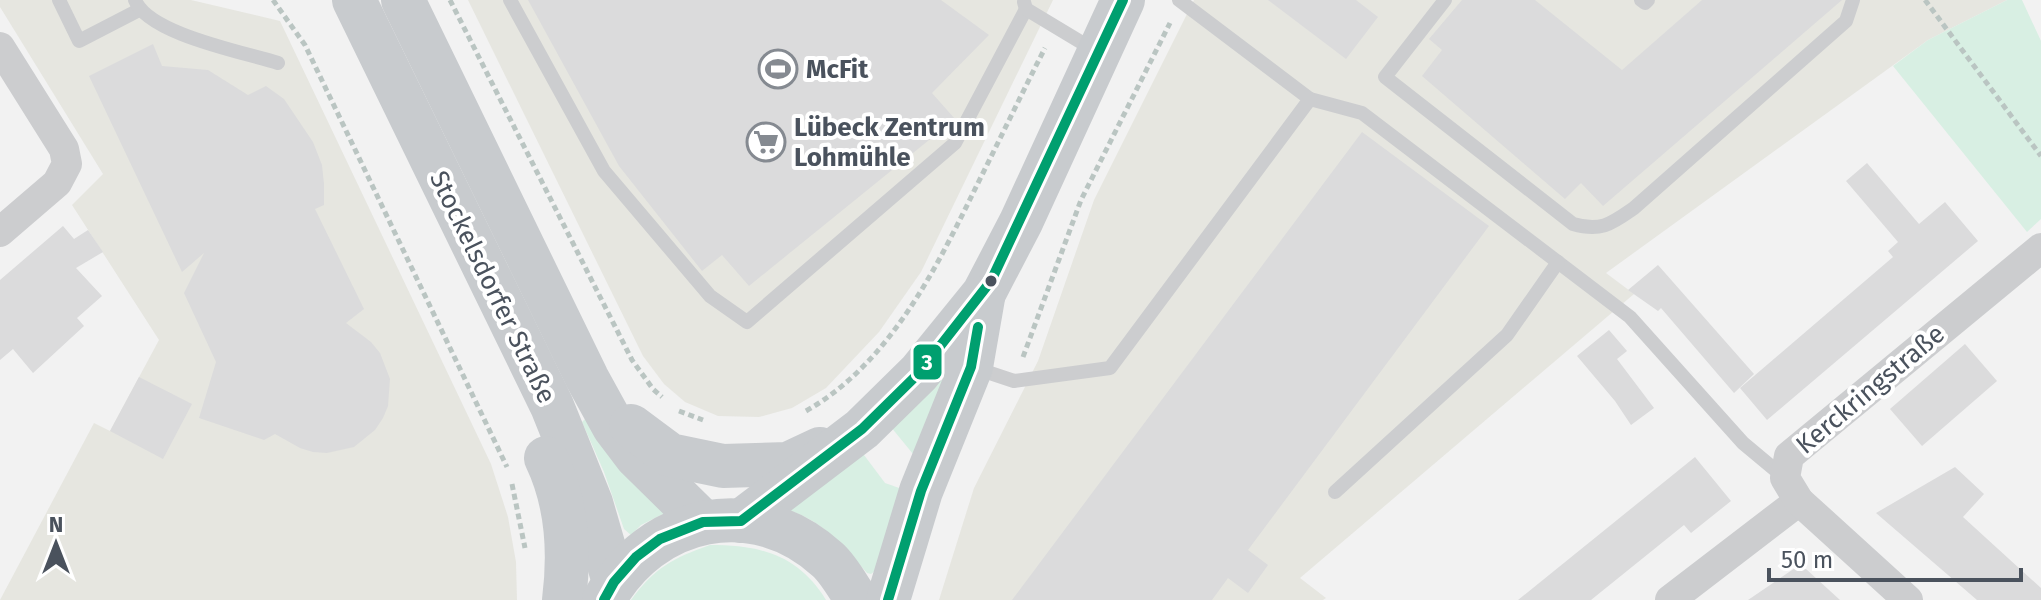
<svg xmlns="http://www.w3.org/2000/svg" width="2041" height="600" viewBox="0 0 2041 600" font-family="'Fira Sans',sans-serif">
  <rect width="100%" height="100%" fill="#f2f2f2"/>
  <g fill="#e6e6e0">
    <path d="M0,0h191l89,21 211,443 17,53 8,45 1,38h-517l94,-177 16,8 49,-91 -87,-135 31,-31 -103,-167z"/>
    <path d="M468,0h585l-132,272 -42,60 -53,56 -34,20 -33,9 -41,-1 -33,-14 -21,-18 -21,-28z"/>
    <path d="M1194,0h813l-79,40 -322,233 28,21 -334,284 26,20 -3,2h-384l35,-112 64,-127 56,-161z"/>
  </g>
  <g fill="#d8efe3">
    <path d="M2007,0h15l19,41v178l-14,13 -134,-166 35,-26z"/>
    <path d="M956,352l-43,102 -22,-27z"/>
    <path d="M587,417l80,95 -26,13 -10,10 -7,-6 -20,-57 -22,-50z"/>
    <path d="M861,451l24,32 17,6 -26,81 -5,4 -4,-1c-22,-25 -43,-51 -76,-62l-4,-6z"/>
    <path d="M710,545c51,0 88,10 116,55h-195c23,-32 42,-42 79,-55z"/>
  </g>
  <g fill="#dbdbdc">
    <path d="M528,0h413l48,35 -57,58 23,26 -206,167 -27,-31 -20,16 -83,-105z"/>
    <path d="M1268,0h88l22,17 -32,42z"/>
    <path d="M1462,0h73l87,70 80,-70h140l-239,206 -22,-23 -16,16 -143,-123 20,-26 -13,-11z"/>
    <path d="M153,44l9,22 46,4 40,25 18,-9 18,13 29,43 9,23 2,19v21l-9,4 49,100 -18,14 25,19 9,11 10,26 -2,27 -5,12 -8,12 -21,17 -27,6 -14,-1 -13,-4 -25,-14 -11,6 -65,-22 17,-56 -32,-69 20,-40 -22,19 -93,-196z"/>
    <path d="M1362,132l127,94 -241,324 20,15 -20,28 -20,-15 -16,22h-200z"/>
    <path d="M1867,163l52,61 26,-22 33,39 -211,179 -27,-32 153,-131 -5,-6 10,-9 -52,-61z"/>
    <path d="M63,226l11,13 14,-9 15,22 -27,16 26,28 -25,22 7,8 -51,47 -20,-24 -13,11v-80z"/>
    <path d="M1658,265l96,109 -20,19 -73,-85 -3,3 -30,-21z"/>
    <path d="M1609,330l18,21 -10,8 37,49 -23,17 -16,-24 -38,-45z"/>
    <path d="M1965,344l32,37 -75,65 -32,-37z"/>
    <path d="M139,377l53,27 -29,55 -53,-28z"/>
    <path d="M1695,457l36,44 -40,32 -7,-8 -93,75h-73z"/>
    <path d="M1955,467l29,27 -21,23 78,71v12h-64l-101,-87z"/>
    <path d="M1795,568l11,1 34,31h-92z"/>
  </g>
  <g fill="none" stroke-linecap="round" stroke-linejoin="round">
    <g stroke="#bac5c2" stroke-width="5" stroke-dasharray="6 4" stroke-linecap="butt">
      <path d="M273,0l32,45 202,422"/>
      <path d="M450,0l182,360 21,29 9,8"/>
      <path d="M1925,0l116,156"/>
      <path d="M1023,357l58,-157 89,-177"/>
      <path d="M679,411l24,9"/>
      <path d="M806,411c84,-48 130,-142 171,-226 23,-46 45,-92 68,-137"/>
      <path d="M512,484l13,64"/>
    </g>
    <g stroke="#cccdcf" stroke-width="14">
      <path d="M59,0l20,41 60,-31"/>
      <path d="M135,0c13,34 108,52 143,63"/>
      <path d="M510,0l94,171 106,125 37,26 208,-179 71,-134"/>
      <path d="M1445,0l-60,77 188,147c28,8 38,0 61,-16l212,-187 7,-21"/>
      <path d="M1641,0l4,3 3,-3"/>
      <path d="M1024,2l2,7 68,41"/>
      <path d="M1310,99l52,14 268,204 113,126 42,35"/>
      <path d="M975,368l39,13 96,-13 200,-269 -131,-99"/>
      <path d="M1335,492l172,-157 51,-73"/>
    </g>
    <g stroke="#cccdcf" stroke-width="30">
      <path d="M0,47l64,102 3,15 -10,19 -57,49"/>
      <path d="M1670,600l129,-99"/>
      <path d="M1908,600l-109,-99 -14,-23 4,-22 252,-208"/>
    </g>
    <g stroke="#c8cbce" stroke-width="44">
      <path d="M354,0l198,406 39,97 23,79"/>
      <path d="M403,0l184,378 27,49 22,29 67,66"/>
      <path d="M631,426l39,29 53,11 65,-2 32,-15"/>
      <path d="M546,458c21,44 24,95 18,142"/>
      <path d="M741,521l121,-92 57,-56 65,-80 37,-71 102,-222"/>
      <path d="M604,600c47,-85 150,-108 224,-40 11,10 20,27 29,40"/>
      <path d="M888,600l33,-109 50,-124 12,-69"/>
    </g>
    <g stroke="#fff" stroke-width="16">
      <g id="bus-1">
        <path d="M604,600l10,-18 22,-25 24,-18 43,-17 38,-1 121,-92 57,-56 72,-92 132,-281"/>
        <path d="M888,600l33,-109 50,-124 7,-40"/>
      </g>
    </g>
    <use href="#bus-1" stroke="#009f6f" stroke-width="10"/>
  </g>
  <defs>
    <g id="stadium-ring" transform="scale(2)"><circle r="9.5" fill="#fff" stroke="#858a91" stroke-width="1.5"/><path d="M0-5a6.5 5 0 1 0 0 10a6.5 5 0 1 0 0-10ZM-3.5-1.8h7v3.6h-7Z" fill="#858a91"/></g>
    <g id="supermarket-ring" transform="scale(2)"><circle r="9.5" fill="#fff" stroke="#858a91" stroke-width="1.5"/><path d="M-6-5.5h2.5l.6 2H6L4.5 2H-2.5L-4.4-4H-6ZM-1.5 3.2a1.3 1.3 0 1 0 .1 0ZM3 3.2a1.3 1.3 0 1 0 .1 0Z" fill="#858a91"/></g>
  </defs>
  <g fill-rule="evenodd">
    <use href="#stadium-ring" x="778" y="69"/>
    <use href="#supermarket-ring" x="766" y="142"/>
  </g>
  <circle fill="#4a525d" stroke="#fff" stroke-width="3" cx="991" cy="281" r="7"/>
  <g text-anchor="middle" stroke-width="8" stroke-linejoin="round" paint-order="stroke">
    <g font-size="26" font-weight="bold" fill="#4a525d" stroke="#fff" text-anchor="start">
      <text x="806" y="78">McFit</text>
      <text x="794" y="136">Lübeck Zentrum<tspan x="794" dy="30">Lohmühle</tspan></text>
    </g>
    <g font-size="26" fill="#4a525d" stroke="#fff">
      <text transform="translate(493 287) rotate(64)" y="9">Stockelsdorfer Straße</text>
      <text transform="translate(1870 389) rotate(-40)" y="9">Kerckringstraße</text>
    </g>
  </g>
  <rect stroke="#fff" stroke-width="3" x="912" y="343" width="31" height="38" rx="8" fill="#009f6f"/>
  <g font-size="22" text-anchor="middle" font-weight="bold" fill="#fff">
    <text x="927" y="370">3</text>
  </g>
  <g transform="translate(56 544)" stroke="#ffffff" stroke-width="6" paint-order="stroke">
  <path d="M0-6L14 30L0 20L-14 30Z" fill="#4a525d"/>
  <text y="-12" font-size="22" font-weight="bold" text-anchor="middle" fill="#4a525d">N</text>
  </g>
  <path d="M1769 568v12h252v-12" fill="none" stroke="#4a525d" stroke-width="4"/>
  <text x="1781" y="568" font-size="24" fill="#4a525d" stroke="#ffffff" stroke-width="6" paint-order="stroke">50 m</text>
</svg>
